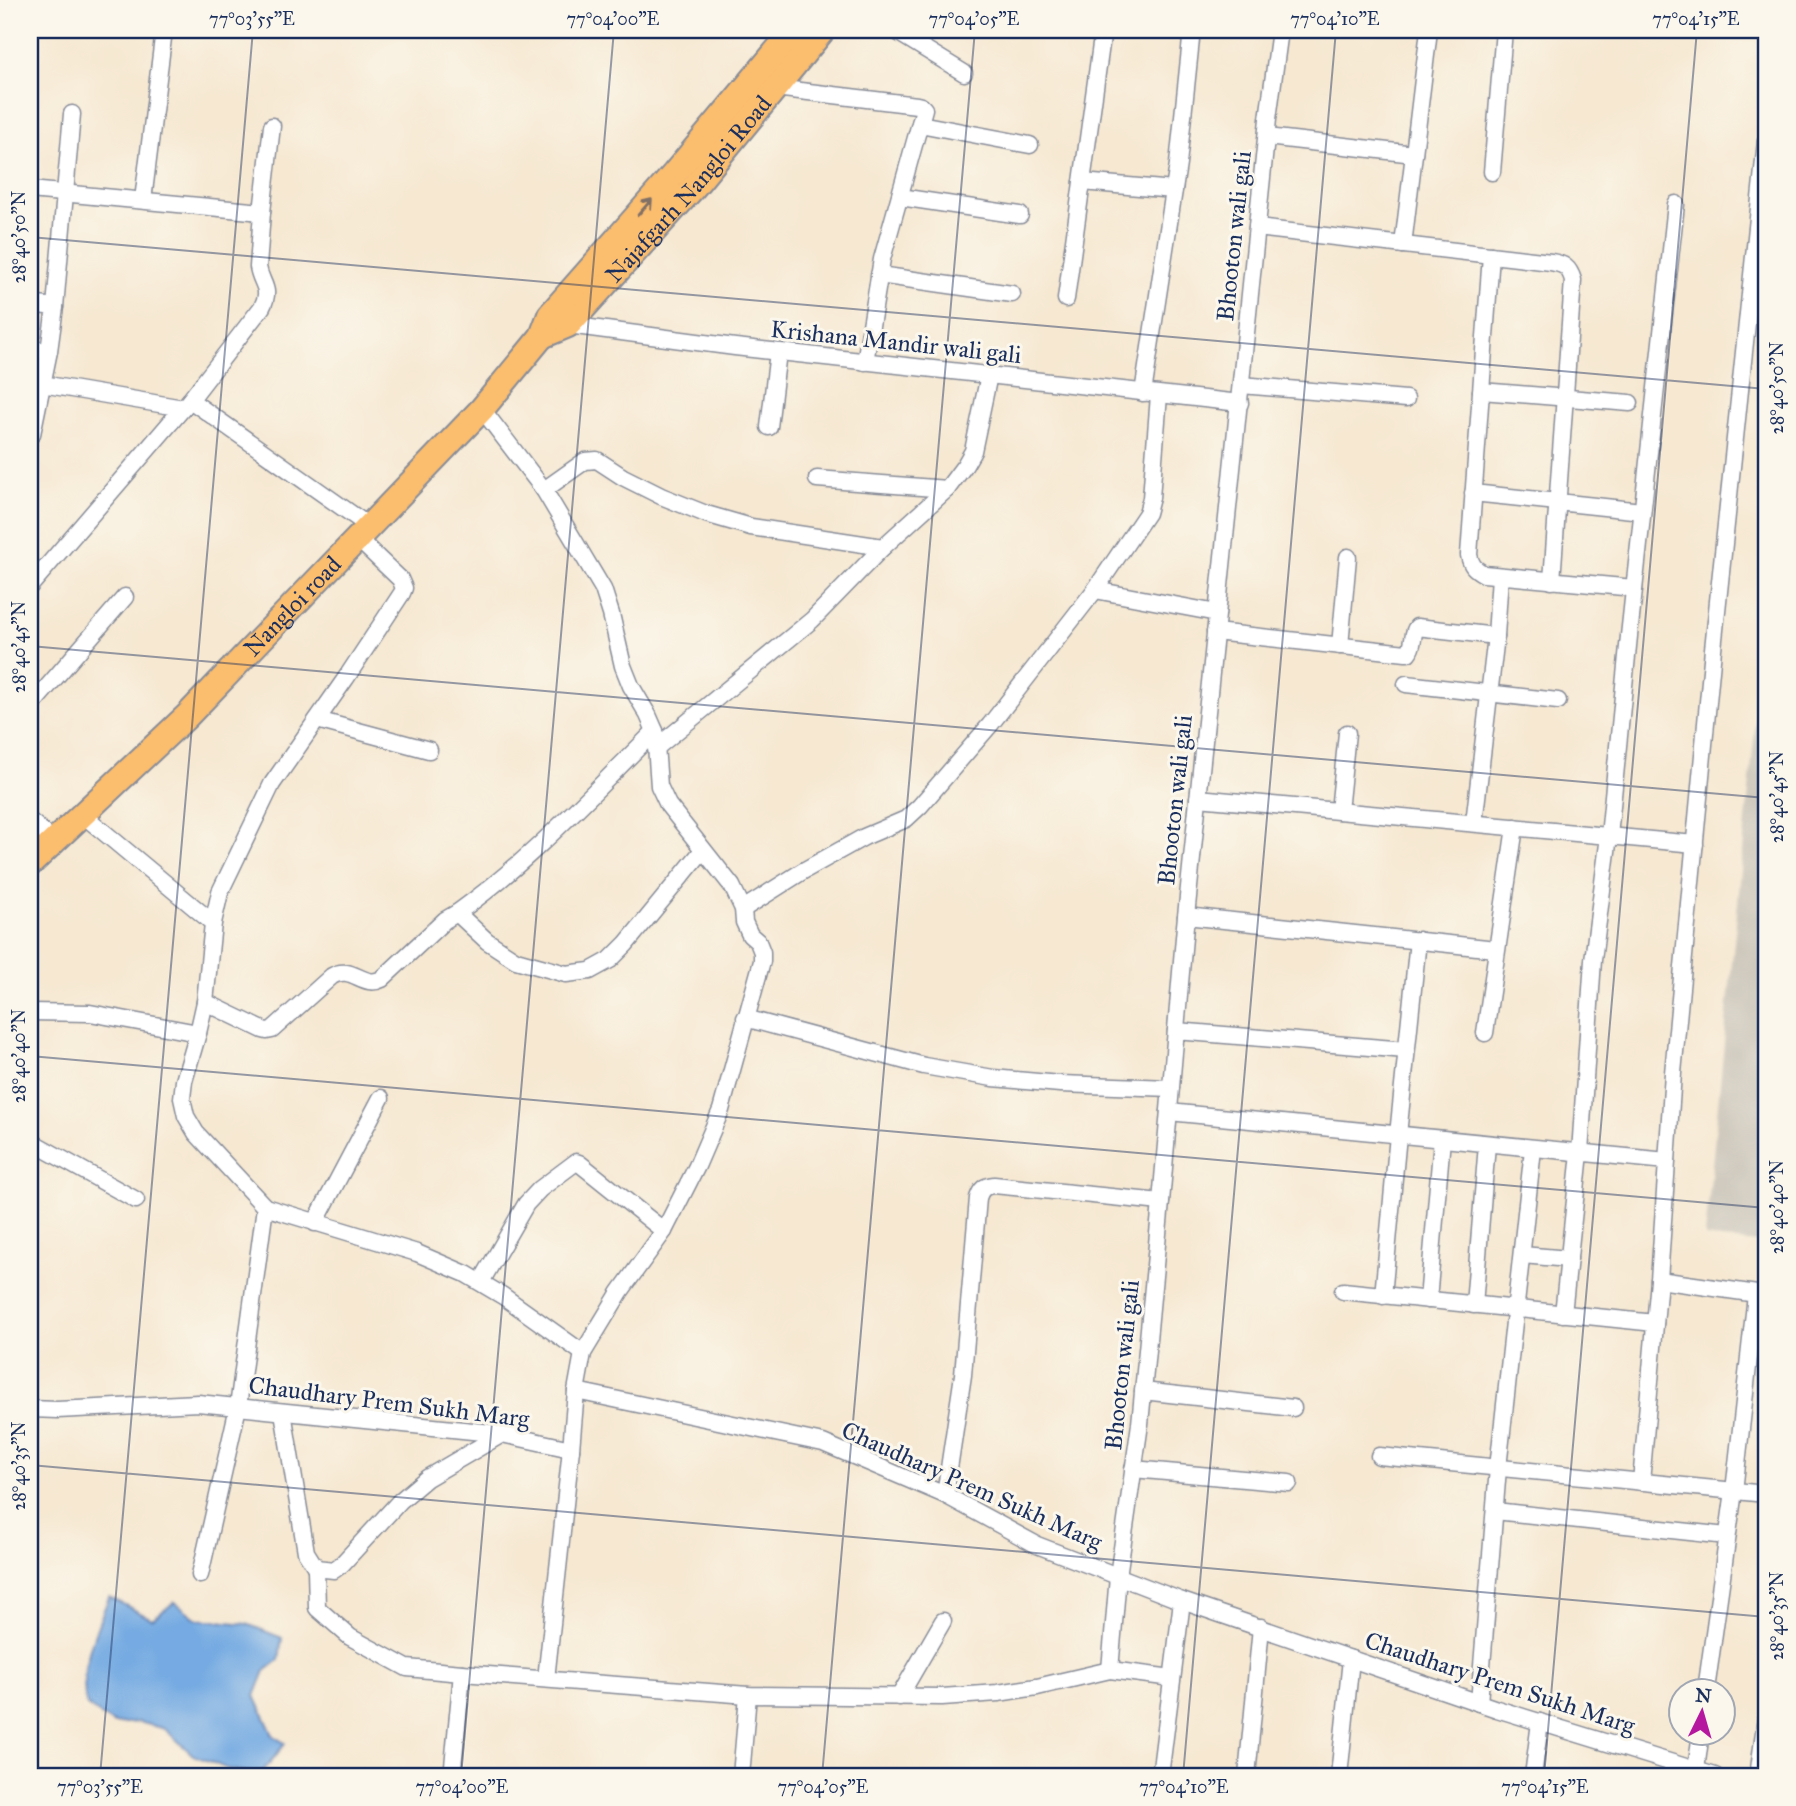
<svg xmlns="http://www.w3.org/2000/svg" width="1796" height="1806" viewBox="0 0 1796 1806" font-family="'IM FELL Great Primer',serif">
  <rect width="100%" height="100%" fill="#fbf7ec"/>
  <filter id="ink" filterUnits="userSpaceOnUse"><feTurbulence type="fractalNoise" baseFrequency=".0143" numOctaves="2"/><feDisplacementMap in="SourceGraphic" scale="14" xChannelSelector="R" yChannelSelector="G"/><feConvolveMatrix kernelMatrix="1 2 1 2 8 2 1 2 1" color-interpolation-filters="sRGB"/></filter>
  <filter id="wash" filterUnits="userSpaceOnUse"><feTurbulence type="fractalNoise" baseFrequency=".00686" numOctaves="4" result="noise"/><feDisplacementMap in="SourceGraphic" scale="28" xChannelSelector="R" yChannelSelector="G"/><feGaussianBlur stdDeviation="1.57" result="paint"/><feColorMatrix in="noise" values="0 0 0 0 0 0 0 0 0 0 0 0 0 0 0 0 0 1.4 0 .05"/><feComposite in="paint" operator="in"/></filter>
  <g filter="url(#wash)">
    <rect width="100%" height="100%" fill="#f6e8d1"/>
    <path fill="#c9c3b8" d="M1766,618v626l-61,-7z"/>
    <path fill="#75aae2" stroke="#486ca0" stroke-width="2" d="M109,1597l43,22 23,-17 22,17 50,5 35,14 -3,22 -14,11 -10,25 18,39 12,9 -25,31 -32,-6 -35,-14 -28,-26 -26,-7 -25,2 -27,-18c-10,-35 9,-76 22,-109z"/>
  </g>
  <g filter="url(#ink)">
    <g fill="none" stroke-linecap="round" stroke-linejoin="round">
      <g stroke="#888c98" stroke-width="19">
        <g id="street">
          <path d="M894,30l70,43"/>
          <path d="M1103,30l-21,152 92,8"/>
          <path d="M775,88l142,17 4,1 3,3 -42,150 -17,103"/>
          <path d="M920,124l110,21"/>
          <path d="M1267,137l147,17"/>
          <path d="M1492,172l12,-142"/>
          <path d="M30,190l232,22 10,-86"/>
          <path d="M900,197l120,18"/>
          <path d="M143,200l21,-170"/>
          <path d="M1257,228l294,34c13,2 18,5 22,18l-21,301"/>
          <path d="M1403,245l26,-215"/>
          <path d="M1491,255l-22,300c2,11 6,14 15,19l150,14"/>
          <path d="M879,275l133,19"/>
          <path d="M1066,299l16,-117"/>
          <path d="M30,304l25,3 -6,44 -17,83"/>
          <path d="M55,307l17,-193"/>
          <path d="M565,323l3,2 167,22 505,56"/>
          <path d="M30,349l19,2"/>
          <path d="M42,384l141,24"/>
          <path d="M1241,385l165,14"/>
          <path d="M1481,391l149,12"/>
          <path d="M1143,393l35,-229 14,-134"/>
          <path d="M190,400l180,127"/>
          <path d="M482,409l62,81 59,99 8,25 12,52 8,20 17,29 7,16 4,55 9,19 64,81 11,23 1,13 6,13 8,7 4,10v9l-41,149 -24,56 -33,65 -44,61 -37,61 -7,38"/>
          <path d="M769,427l9,-75"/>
          <path d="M817,479l130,10"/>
          <path d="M544,490l41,-29 12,-1 26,17 38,19 45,18 45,13 132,20"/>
          <path d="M1473,493l169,18"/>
          <path d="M30,586l160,-186 72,-93c10,-19 -1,-22 -4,-40l4,-55"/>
          <path d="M1095,590l122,23"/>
          <path d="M1215,632l191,21h2c7,-8 3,-19 9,-26l79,9"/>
          <path d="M1340,646l8,-89"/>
          <path d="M1406,684l152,17"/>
          <path d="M30,707l95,-110"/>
          <path d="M317,720l112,30"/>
          <path d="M655,731c-64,63 -125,130 -198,182l30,28 29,19 50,14 24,-3 20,-11 16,-16 77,-94"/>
          <path d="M656,748l156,-128 71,-73 64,-58 18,-24 8,-14 16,-76"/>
          <path d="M1198,798l497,46"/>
          <path d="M1339,811l8,-78"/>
          <path d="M82,814l131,109"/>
          <path d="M30,821l24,20"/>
          <path d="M1474,823l22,-187 4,-60"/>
          <path d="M743,909l60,-38 61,-34 42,-18 14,-13 70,-81 105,-135 52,-77 4,-15 8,-103"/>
          <path d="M1186,916l310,33"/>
          <path d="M205,1002l58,28 4,1 5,-1 60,-54c20,-12 31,13 50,3l63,-59 12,-7"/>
          <path d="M30,1012l60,1 108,20"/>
          <path d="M745,1018l179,48 69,12 67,6 111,4"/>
          <path d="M1176,1031l230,19"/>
          <path d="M1485,1033l30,-206"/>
          <path d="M1169,1112l498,49"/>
          <path d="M30,1141l106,59"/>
          <path d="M265,1207l152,46 49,21 37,22 80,57"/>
          <path d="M315,1223l66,-125"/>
          <path d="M1522,1255l47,4"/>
          <path d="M1659,1280l105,15"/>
          <path d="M481,1282l45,-78 14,-15 36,-27 3,1 85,68"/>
          <path d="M1343,1291l312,32"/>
          <path d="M1383,1296l15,-161 20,-195"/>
          <path d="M1428,1300l14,-161"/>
          <path d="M1474,1305l13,-161"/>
          <path d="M1563,1314l17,-161 13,-193 16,-124 20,-200 47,-432"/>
          <path d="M1143,1391l150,17"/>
          <path d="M30,1409l27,1 141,-7 304,31 69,15 5,-58 247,52 122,52 92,50 145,56 315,108 218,67"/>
          <path d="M283,1412l23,140 10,16 18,2 8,-6 58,-63 27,-23 75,-44"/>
          <path d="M1379,1456l387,38"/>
          <path d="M1133,1469l156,14"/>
          <path d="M1641,1482l18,-202 14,-207 40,-424 53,-508"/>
          <path d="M945,1495l18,-120 15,-177c3,-9 6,-12 16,-13l167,17"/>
          <path d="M1495,1511l232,25"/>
          <path d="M316,1568l1,40 33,29 57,31 55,5 286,22 194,2 56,-4 39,-6 73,-17 8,-94 22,-152 21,-222 24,-276 83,-807 12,-89"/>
          <path d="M200,1575l38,-168 27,-200 -69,-74 -10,-17 -4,-18 2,-17 14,-48 7,-31 8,-79 7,-31 52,-108 74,-106 56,-85 2,-5 -4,-9 -42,-40"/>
          <path d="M1110,1670l62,8"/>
          <path d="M546,1679l25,-230"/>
          <path d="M1706,1690l28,-199 22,-196"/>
          <path d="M899,1697l44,-76"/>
          <path d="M1479,1703l19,-235 35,-319"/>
          <path d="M1696,1770l5,-38"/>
          <path d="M452,1776l10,-103"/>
          <path d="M741,1776l7,-81"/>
          <path d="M1160,1776l22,-175"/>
          <path d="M1247,1776l14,-149"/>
          <path d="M1339,1776l12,-117"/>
          <path d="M1533,1776l7,-54"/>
          <path d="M1758,1776l8,-58"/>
        </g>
      </g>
      <g stroke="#888c98" stroke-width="28">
        <g id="primary">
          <path id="s1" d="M542,336l26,-11 125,-137 130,-158"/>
          <path id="s2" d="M30,864l157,-148 295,-307 60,-73 8,-21 124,-141 120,-144"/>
        </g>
      </g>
      <use href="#street" stroke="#fff" stroke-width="16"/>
      <use href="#primary" stroke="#fbbd6e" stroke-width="24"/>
    </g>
    <defs><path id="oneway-shaft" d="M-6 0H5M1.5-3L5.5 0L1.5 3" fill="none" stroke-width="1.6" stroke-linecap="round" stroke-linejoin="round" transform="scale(1.75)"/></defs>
    <use stroke="#806f65" href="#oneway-shaft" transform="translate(645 207) rotate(-49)"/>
  </g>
  <path fill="none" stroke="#1b2f5e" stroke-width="2" stroke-opacity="0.45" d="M30,237l1736,152M30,646l1736,152M30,1056l1736,152M30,1465l1736,152M100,1776l153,-1746M461,1776l153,-1746M822,1776l153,-1746M1183,1776l153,-1746M1544,1776l153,-1746"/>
  <g text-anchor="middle" stroke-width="6" stroke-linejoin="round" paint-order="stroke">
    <g font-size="24" fill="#1b2f5e" stroke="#fbf7ec">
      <text dy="8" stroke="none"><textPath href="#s1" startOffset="210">Najafgarh Nangloi Road</textPath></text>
      <text transform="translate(1234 236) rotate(-84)" y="8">Bhooton wali gali</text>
      <text transform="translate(896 342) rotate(6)" y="8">Krishana Mandir wali gali</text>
      <text dy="8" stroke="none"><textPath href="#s2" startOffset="368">Nangloi road</textPath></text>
      <text transform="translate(1175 800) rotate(-84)" y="8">Bhooton wali gali</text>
      <text transform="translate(1122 1365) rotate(-84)" y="8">Bhooton wali gali</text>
      <text transform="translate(389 1402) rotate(7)" y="8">Chaudhary Prem Sukh Marg</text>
      <text transform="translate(972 1486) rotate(24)" y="8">Chaudhary Prem Sukh Marg</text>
      <text transform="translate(1500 1683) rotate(18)" y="8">Chaudhary Prem Sukh Marg</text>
    </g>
  </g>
  <rect width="1796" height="1806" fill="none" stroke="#fbf7ec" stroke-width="77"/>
  <g transform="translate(1702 1712) rotate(5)"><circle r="33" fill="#fbf7ec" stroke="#a1a7b3" stroke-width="2"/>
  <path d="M0-5L12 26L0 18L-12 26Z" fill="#b5179e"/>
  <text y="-10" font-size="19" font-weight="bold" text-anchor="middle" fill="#1b2f5e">N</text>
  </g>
  <rect x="38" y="38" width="1720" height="1730" fill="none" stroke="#1b2f5e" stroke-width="2.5"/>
  <g font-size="18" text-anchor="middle" fill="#1b2f5e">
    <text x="252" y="25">77°03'55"E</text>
    <text x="613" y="25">77°04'00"E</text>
    <text x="974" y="25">77°04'05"E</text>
    <text x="1335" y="25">77°04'10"E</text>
    <text x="1696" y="25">77°04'15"E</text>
    <text transform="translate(19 237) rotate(-90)" y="6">28°40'50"N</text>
    <text transform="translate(1777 388) rotate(-90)" y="6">28°40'50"N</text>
    <text transform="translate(19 647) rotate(-90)" y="6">28°40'45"N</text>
    <text transform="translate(1777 797) rotate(-90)" y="6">28°40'45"N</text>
    <text transform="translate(19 1056) rotate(-90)" y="6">28°40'40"N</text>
    <text transform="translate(1777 1207) rotate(-90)" y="6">28°40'40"N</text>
    <text transform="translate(19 1466) rotate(-90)" y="6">28°40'35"N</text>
    <text transform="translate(1777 1616) rotate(-90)" y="6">28°40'35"N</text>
    <text x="100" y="1793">77°03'55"E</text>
    <text x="462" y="1793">77°04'00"E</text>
    <text x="823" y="1793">77°04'05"E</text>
    <text x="1184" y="1793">77°04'10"E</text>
    <text x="1545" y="1793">77°04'15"E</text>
  </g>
</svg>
